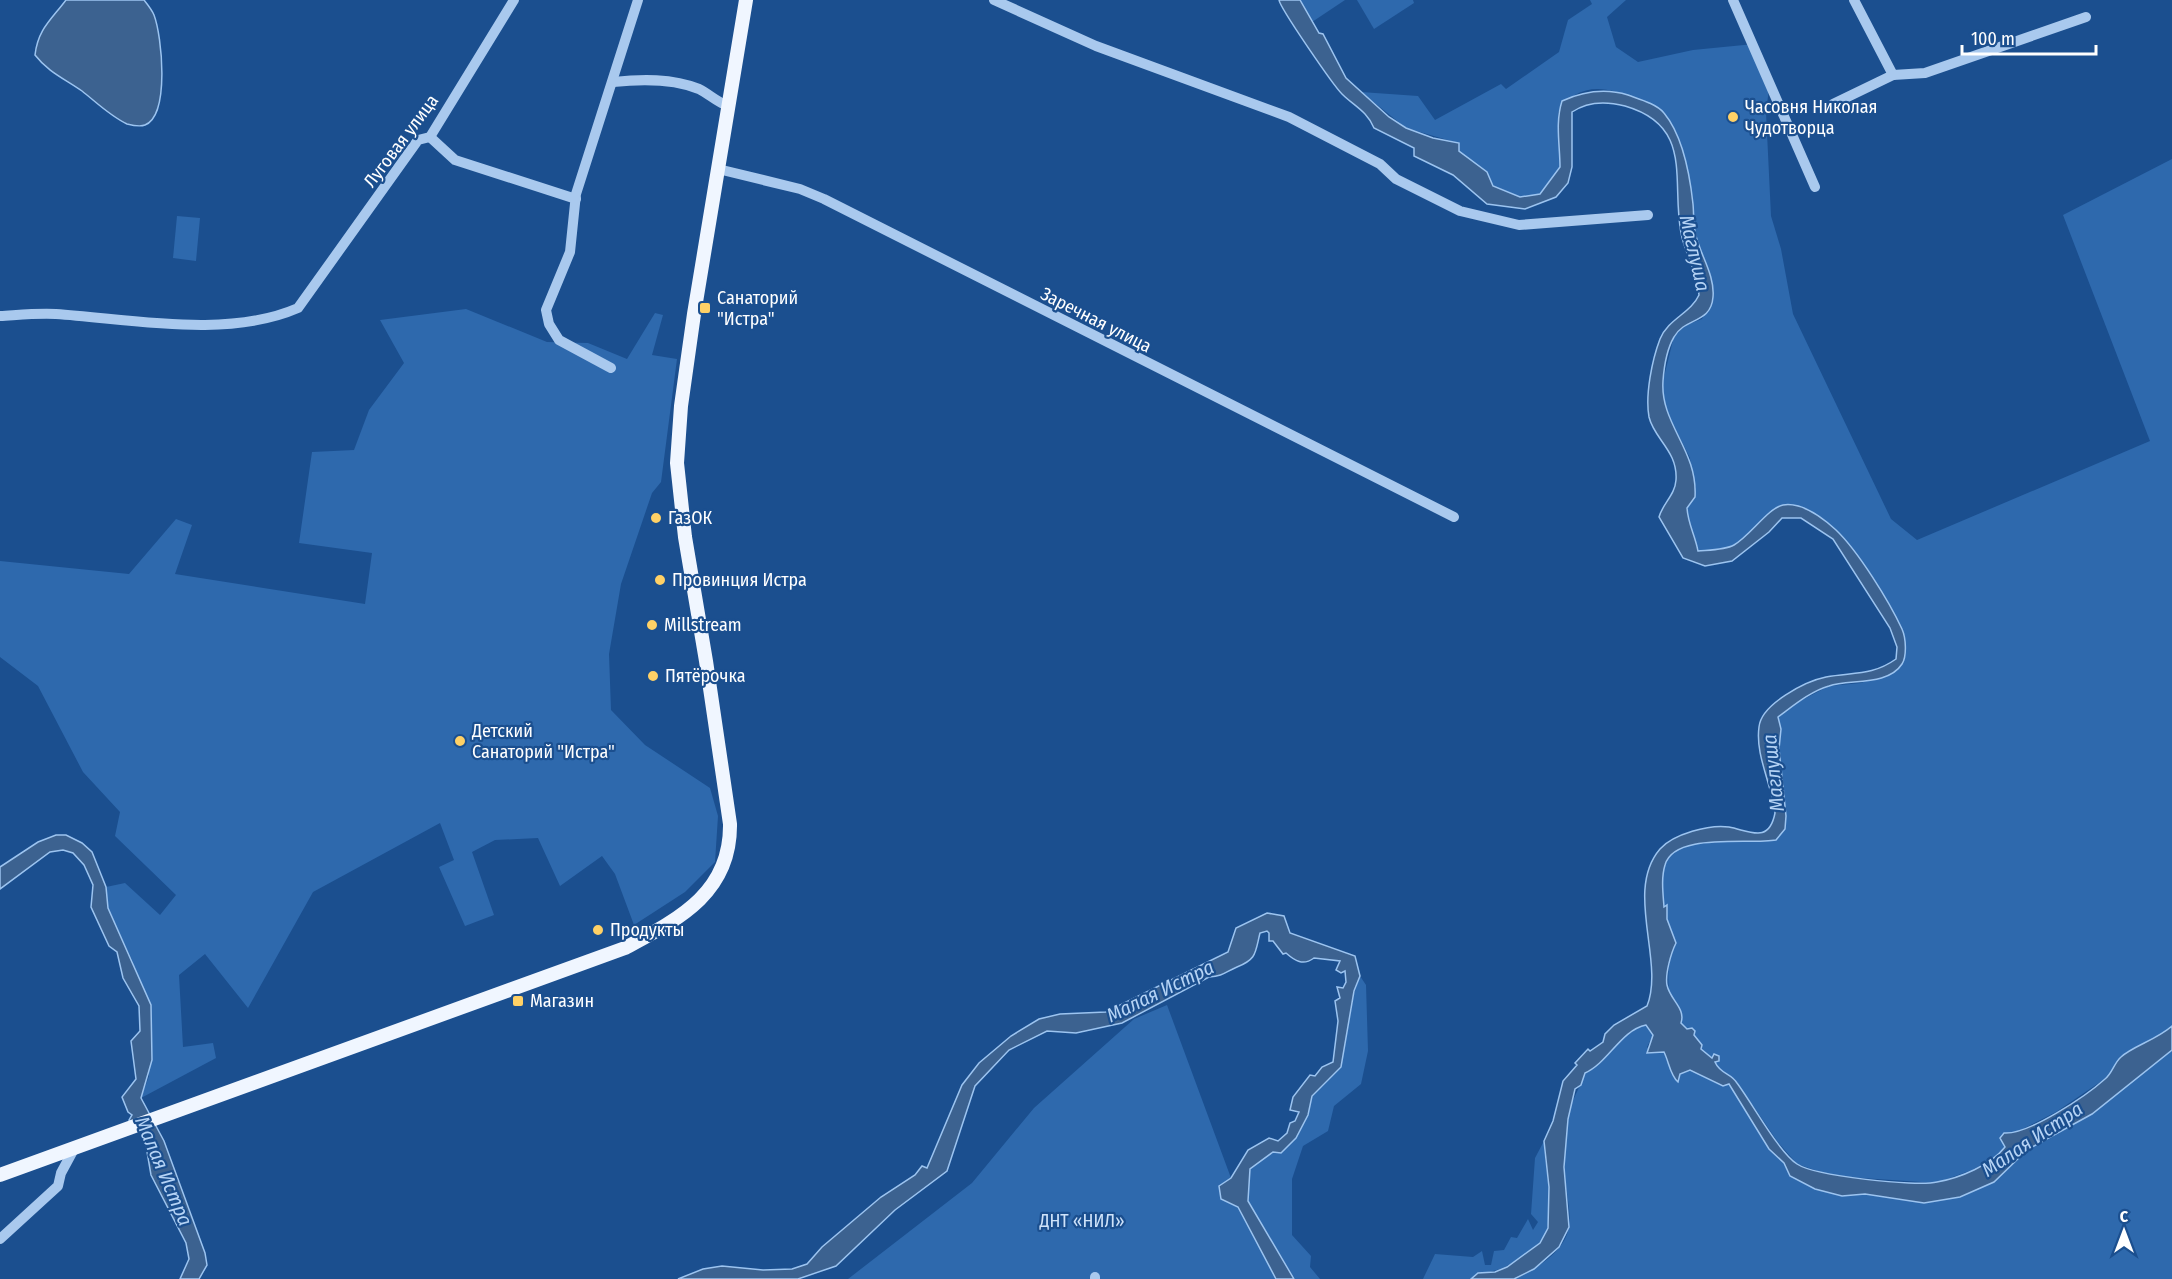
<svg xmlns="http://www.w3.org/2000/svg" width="2172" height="1279" viewBox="0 0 2172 1279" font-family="'Fira Sans Condensed',sans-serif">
  <rect width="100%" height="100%" fill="#1b4f8f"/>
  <g fill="#2e69ad">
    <path d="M1300,0h45l-33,22z"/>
    <path d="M1357,0h56l1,3 -40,26z"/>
    <path d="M1590,0h36l-19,17 9,30 22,15 55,-12 61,-6 16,37 -4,31 5,104 10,33 12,65 98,205 26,21 233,-99 -87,-226 109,-56v867l-14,12 -37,19 -15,21 -50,34 -43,22 -15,22 -26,14 -36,13 -104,-7 -35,-12 -20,-23 -42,-62 -16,-8 -6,-12 -12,-10 1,-4c-6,-8 -14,-13 -20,-21 -16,-21 -18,-58 -6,-81l-9,-24v-13l-3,1c-2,-16 -5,-40 7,-53 16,-17 81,-12 105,-15l5,-62 -2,-28 2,-20 -3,-12 20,-15 31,-16 32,-3 40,-17 2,-36 -45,-73 -22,-27 -51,-25c-22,7 -31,33 -53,41 -9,4 -23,4 -33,5 -3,-13 -15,-28 -12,-42 1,-6 6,-15 9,-22l-5,-17 -1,-12 -27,-54v-23l11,-45 12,-11 16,-6 11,-24 -18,-60 -7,-61 -24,-62c-25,-11 -61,-34 -89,-17 -6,4 -11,12 -17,17l2,55 -20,27 -20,3 -27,-11 -6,-14 -28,-21 -1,-8 -52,-15 -45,-36 57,4 17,24 66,-36 5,5 53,-37 9,-32 24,-16z"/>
    <path d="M177,216l23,2 -4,43 -23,-3z"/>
    <path d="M466,309l81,33 41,1 39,16 28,-46 8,2 -11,40 25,4 -16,123 -9,11 -31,91 -12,70 2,56 34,35 65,43 8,28 -3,46 -30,30 -51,33 -19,-51 -13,-18 -42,30 -22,-48 -43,2 -23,12 22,63 -29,11 -26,-59 15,-7 -14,-37 -127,69 -65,116 -43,-54 -26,21 4,72 30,-4 3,15 -75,40 8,-22 -16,-114 -25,-54 -2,-21 19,-4 35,32 16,-20 -61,-59 5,-24 -37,-40 -45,-86 -38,-29v-96l129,13 47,-55 16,6 -17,49 190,30 7,-51 -73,-10 13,-91 42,-2 15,-40 35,-47 -24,-43z"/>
    <path d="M1360,976l6,9 2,66 -7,33 -27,22 -6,25 -25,15 -11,33v56l19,21 -1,11 10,12h-25l-47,-78 2,-32 23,-17 35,-37 4,-19 29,-29 13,-73z"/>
    <path d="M1167,1005l64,173 -12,8 19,21 38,72h-428l124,-96 62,-75 100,-89z"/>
    <path d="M1647,1025l6,10 -6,12 7,6 10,-1 6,12 3,13 5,4 2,-7 10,-4 27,13 12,1 40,65 15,14 6,13 25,13 27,7 23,-2 59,9 36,-6 34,-15 33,-32 65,-36 80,-64v229h-658c21,-10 52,-27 55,-53 2,-13 -2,-29 -3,-42 -2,-20 -2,-44 2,-65 2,-18 12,-30 17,-46 23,-10 36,-43 62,-48z"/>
    <path d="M1544,1141c0,29 15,78 -4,102 -5,5 -13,10 -19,14 -15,11 -25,15 -43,16l-7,6h-48l12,-25 38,3 9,-6 3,14h6l3,-14 10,-1 7,-13 6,1 11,-19 5,11 5,-8 -7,-8 4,-56z"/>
  </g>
  <g fill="#3c6290" stroke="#9cc4f0" stroke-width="1.5">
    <path d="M66,0h78c4,5 8,10 10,15 8,21 16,100 -9,110 -5,2 -14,0 -18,-1 -17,-8 -31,-22 -45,-33 -17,-12 -34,-19 -47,-36 3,-26 16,-35 31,-55z"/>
    <path d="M1279,0h21l19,33 4,1 23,44 43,39 17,11 27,10 26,5v8l28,21 6,14 27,11 20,-3 20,-27c0,-22 -5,-44 2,-66 22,-10 43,-13 66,-6 11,4 29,9 36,18 19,23 26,63 29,91 1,10 0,22 3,32 5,20 19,40 17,61 -2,27 -28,20 -39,40 -7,12 -10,30 -11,44 -3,43 35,69 32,116l-8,11c1,16 8,27 11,43 11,-1 27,-1 36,-6 16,-9 34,-37 49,-40 19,-3 40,13 53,25 22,21 53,71 66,99 4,9 5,27 0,35 -14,22 -52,15 -73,22 -18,5 -36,20 -51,31l3,12 -2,20 7,67 -1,13 -9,11c-27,5 -102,-8 -111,25 -4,13 -2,28 -1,42l3,-2v14l9,24c-5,10 -11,31 -9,42 3,15 19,23 14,38l6,6 5,-1 3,3 -1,4 8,10 -1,4 11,9 2,-4 5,2v5l-4,1c5,12 16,11 22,21 15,20 41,68 60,81 18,12 119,23 140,18 23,-4 54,-17 68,-35l-5,-9 4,-5c24,2 82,-37 101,-54 7,-5 9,-16 16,-22 12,-11 35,-17 51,-31v24l-80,64 -65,36 -33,32 -34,15 -36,6 -59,-9 -23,2 -27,-7 -25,-13 -6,-13 -15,-14 -40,-65 -6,2 -33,-16 -10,4 -2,8c-8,-7 -9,-20 -14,-30l-17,1 6,-18 -7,-10c-25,5 -38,38 -61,48l-4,12 -6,4 -7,30 -4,48 5,60 -10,20 -25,22 -20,10h-43l7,-6 17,-1 12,-5 33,-24 8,-15 1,-41 -5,-46 9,-20 10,-40 14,-16 -2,-2 13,-14 2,2 13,-9 2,-8 9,-9 33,-19c18,-45 -23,-115 13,-157 13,-15 50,-25 69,-22 21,4 40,17 46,-14 -3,-28 -20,-58 -16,-86 2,-23 47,-46 67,-50 27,-5 46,-1 70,-18l1,-12 -7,-19 -57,-89 -32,-21h-19l-13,14 -37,29 -27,5 -22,-8 -24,-41c4,-14 16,-22 17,-37 2,-29 -22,-41 -27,-63 -4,-22 3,-57 11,-78 8,-20 31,-26 39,-44 -1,-22 -14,-41 -18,-62 -10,-53 13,-107 -56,-127 -19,-5 -37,-5 -53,6v55l-4,16 -12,14 -31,12 -38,-5 -34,-29 -39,-19v-8l-40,-20c-7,-17 -20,-22 -32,-34 -9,-9 -62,-86 -63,-94z"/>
    <path d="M56,835h10l16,8 10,9 14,35 2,21 43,97 1,55 -11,38 23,43 41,112 2,12 -8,14h-19l9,-20 -3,-16 -35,-68 -7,-41 -15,-14 3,-5 -4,-3 -6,-15 14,-18 -5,-38 9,-10 -1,-25 -16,-28 -6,-26 -8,-6 -18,-39 2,-22 -9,-20 -11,-12 -10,-3 -13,2 -50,37v-22l38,-25z"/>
    <path d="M1267,913l17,3 6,17 65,23 5,20 -6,15 -13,76 -29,29 -4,19 -12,23 -15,15 -8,-1 -23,17 -2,32 46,78h-18l-38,-72 -17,-8 -2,-13 12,-8 17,-28 21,-12 9,3 9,-8 3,-10 5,-2 4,-9 -9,-2 3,-13 17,-22 5,1 7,-9 11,-5 5,-41 -3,-20 5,-3 -3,-11 6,1 3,-6 -1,-11 -4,2 -5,-3 4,-9 -26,-3c-11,8 -19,3 -28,-5l-3,1 -10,-13h-4v-8l-2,-2 -7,2c-5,20 -3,26 -23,34 -12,5 -13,9 -28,10l-87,46 -46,10 -29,-2 -38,19 -34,36 -28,85 -52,39 -59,56 -38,13h-120l25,-10 19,-3 41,4 29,-1 15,-5 15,-17 59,-50 34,-22 7,-9 5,2 35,-83 17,-22 32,-27 28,-17 21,-5 46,-2 122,-60 8,-24z"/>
  </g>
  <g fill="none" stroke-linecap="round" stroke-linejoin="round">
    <g stroke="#a9c9ee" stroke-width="10">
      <path d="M994,0l102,46 193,71 91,47 16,15 64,32 59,14 129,-10"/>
      <path d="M1733,0l82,187"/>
      <path d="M1854,0l39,75"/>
      <path d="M613,82c28,-3 59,-4 86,7 10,5 18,13 29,17"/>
      <path d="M1833,104l60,-29 32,-2 161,-56"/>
      <path d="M430,137l25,23 121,39"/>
      <path d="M718,169l82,20 24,10 630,318"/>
      <path d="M0,316c18,-1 37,-3 56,-2 75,5 171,25 242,-6l120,-168 12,-3 84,-137"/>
      <path d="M611,368l-52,-28 -10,-16 -3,-14 24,-58 6,-58 62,-194"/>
      <path d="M0,1239l58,-53 3,-13 13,-24"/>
      <path d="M1095,1279v-2"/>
    </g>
    <path stroke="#f0f6ff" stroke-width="14" d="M0,1175l625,-227c54,-29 106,-55 105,-124l-24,-163 -21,-124 -8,-74 4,-57 13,-92 52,-314"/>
  </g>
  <g fill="#ffd166" stroke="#1b4f8f" stroke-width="2">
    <circle cx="1733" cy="117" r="6"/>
    <rect x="699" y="302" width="12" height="12" rx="3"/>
    <circle cx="656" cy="518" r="6"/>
    <circle cx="660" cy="580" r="6"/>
    <circle cx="652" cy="625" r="6"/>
    <circle cx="653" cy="676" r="6"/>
    <circle cx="460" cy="741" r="6"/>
    <circle cx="598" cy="930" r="6"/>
    <rect x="512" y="995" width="12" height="12" rx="3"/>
  </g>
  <g text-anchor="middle" stroke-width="4.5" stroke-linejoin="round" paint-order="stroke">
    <g font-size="18" fill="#fff" stroke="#1b4f8f" text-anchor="start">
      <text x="1745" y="113">Часовня Николая<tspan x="1745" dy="21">Чудотворца</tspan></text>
      <text x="717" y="304">Санаторий<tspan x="717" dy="21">"Истра"</tspan></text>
      <text x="668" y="524">ГазОК</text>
      <text x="672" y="586">Провинция Истра</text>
      <text x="664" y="631">Millstream</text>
      <text x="665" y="682">Пятёрочка</text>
      <text x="472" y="737">Детский<tspan x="472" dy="21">Санаторий "Истра"</tspan></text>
      <text x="610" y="936">Продукты</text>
      <text x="530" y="1007">Магазин</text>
    </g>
    <g font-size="18" fill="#fff" stroke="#1b4f8f">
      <text transform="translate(401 141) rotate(-53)" y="6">Луговая улица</text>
      <text transform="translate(1096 320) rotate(27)" y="6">Заречная улица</text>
    </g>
    <g font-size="18" fill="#cfe3fa" stroke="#1b4f8f">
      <text x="1082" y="1227">ДНТ «НИЛ»</text>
    </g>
    <g font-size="20" font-style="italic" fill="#b5d3f5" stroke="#1b4f8f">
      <text transform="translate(1695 253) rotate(77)" y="7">Маглуша</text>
      <text transform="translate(1773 773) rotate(-96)" y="7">Маглуша</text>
      <text transform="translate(1160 991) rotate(-26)" y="7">Малая Истра</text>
      <text transform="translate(2032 1139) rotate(-34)" y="7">Малая Истра</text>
      <text transform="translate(164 1171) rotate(67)" y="7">Малая Истра</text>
    </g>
  </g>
  <g transform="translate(2124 1231)" stroke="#1b4f8f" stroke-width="4.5" paint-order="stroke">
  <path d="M0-4.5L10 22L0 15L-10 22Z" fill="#ffffff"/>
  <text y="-9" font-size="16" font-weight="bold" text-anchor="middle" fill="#ffffff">С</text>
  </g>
  <path d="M1962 45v9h134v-9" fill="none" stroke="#ffffff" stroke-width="3"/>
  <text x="1971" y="45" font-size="18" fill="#ffffff" stroke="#1b4f8f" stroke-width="4.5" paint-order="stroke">100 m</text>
</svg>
